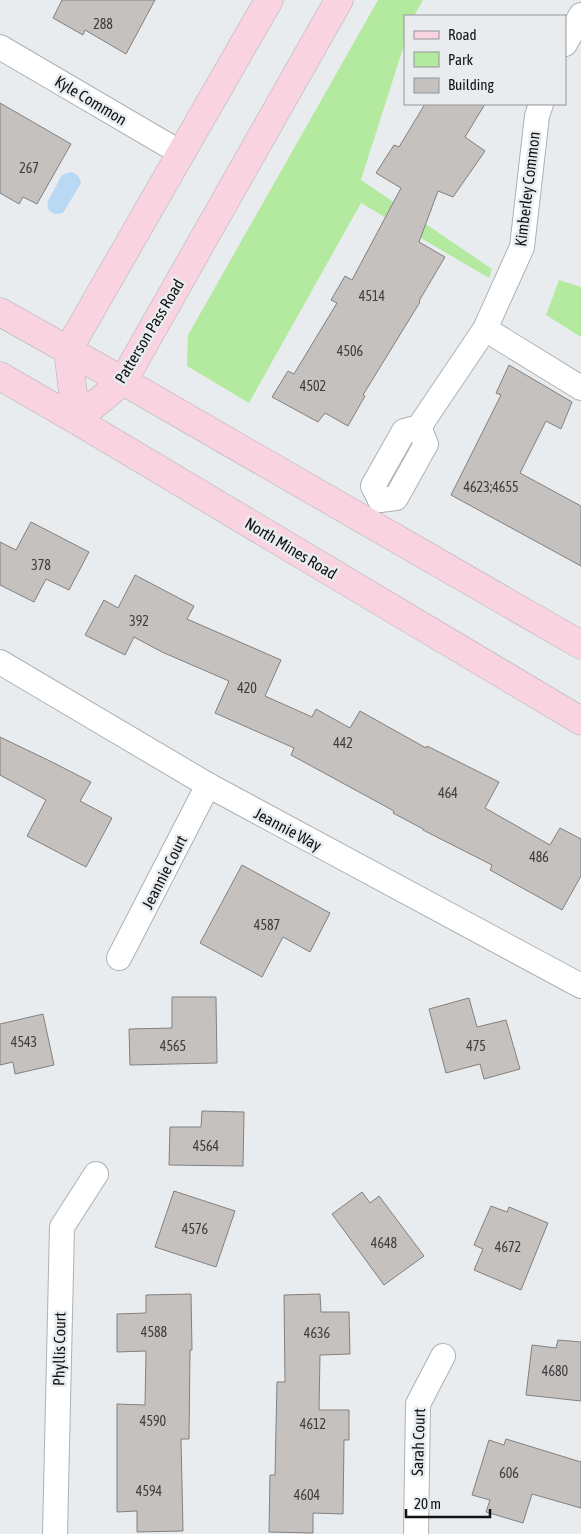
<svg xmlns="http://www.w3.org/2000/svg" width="581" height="1534" viewBox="0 0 581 1534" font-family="'Asap Condensed',sans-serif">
  <rect width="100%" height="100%" fill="#e9ecef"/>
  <g fill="#b4ea9f">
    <path d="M378,0h45l-9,16h-9v26l-44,138 131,89 -3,9 -128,-75 -112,200 -62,-37 1,-31z"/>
    <path d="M559,280l22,7v50l-35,-22z"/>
  </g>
  <path fill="#b8d8f4" d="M70,172c7,1 9,4 11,11l-18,30c-9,3 -18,-2 -15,-12l14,-26z"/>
  <g fill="#c4c1bf" stroke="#83807e">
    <path d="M62,0h93l-29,54 -41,-24 -2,5 -30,-17z"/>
    <path d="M0,103l71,41 -34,60 -14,-7 -4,7 -19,-11z"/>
    <path d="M425,104h60l-20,33 20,14 -32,46 -15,-6 -19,51 26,15 -26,44 1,1 -57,93 2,1 -17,30 -23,-13 -7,9 -46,-25 16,-26 6,3 43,-71 -6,-3 14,-24 7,4 49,-92 -25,-15 18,-28 5,2z"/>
    <path d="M509,365l63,37 -11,27 -15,-8 -26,52 61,33v60l-130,-71 50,-100 -5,-2z"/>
    <path d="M31,522l58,30 -20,38 -23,-11 -12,23 -34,-17v-43l16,8z"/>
    <path d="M135,575l59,31 -7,13 94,41 -16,36 47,21 4,-8 34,19 10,-17 66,37 1,-2 72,36 -14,26 65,37 10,-17 21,11v37l-19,34 -72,-40 2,-5 -69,-35v-1l-30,-16 1,-2 -103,-56 3,-7 -79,-35 14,-32 -67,-29 -28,-15 -9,18 -40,-20 19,-35 14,8z"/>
    <path d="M0,737l52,25 39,20 -11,19 32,17 -26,49 -59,-31 19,-36 -46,-25z"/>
    <path d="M242,865l88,48 -20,39 -27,-15 -21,40 -62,-34z"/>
    <path d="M172,997h44l1,66 -87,2 -1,-36 43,-1z"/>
    <path d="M469,998l8,29 29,-7 14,49 -36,10 -4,-15 -34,9 -17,-64z"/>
    <path d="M43,1014l11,51 -39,9 -2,-12 -13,3v-41z"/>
    <path d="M202,1111l42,1 -1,54 -74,-1 1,-38h31z"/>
    <path d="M174,1191l61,20 -19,56 -61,-20z"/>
    <path d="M362,1192l8,11 9,-7 45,60 -40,29 -52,-71z"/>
    <path d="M491,1206l16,6 2,-5 39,16 -27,67 -47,-20 9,-21 -9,-4z"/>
    <path d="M191,1294l1,56h-2l-1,89h-8l2,92 -46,1v-21l-20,1v-108l28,1 1,-54 -29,1v-38l29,-1v-18z"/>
    <path d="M320,1294l1,18h28l1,42 -30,1 -1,55h30v30h-5l-1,74 -30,-1v20l-44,-1 1,-57h5l2,-93h8l-1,-87z"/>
    <path d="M558,1340l23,2v59l-55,-6 6,-50 24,3z"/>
    <path d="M506,1439l75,23v46l-49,-14 -9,29 -37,-11 4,-12 -18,-5 17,-55 15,5z"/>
  </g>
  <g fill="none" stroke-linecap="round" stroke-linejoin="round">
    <g stroke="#aeb1b3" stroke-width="26">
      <g id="street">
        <path d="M565,44l16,-29"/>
        <path d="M0,47l181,106"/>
        <path d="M485,329l96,59"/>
        <path d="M380,500l-7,-14 31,-55 15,-4 66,-98 37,-82 15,-131 4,-12"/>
        <path d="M380,500l16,-2 30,-54 -7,-17"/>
        <path d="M0,662l208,123 373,201"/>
        <path d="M119,958l89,-173"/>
        <path d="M55,1534l7,-307 34,-53"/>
        <path d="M416,1534l2,-130 25,-48"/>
      </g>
    </g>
    <g stroke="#aeb1b3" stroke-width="29">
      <g id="secondary">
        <path d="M0,312l123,69 458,264"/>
        <path d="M0,376l76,44 505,301"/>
        <path d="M76,420l47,-39 216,-381"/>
        <path d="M76,420l-8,-70 201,-350"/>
      </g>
    </g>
    <use href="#street" stroke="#fff" stroke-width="24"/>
    <use href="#secondary" stroke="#f9d3e0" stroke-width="28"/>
  </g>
  <g text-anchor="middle" stroke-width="5" stroke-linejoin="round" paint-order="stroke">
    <g font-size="14" fill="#3e3e3f">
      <text x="103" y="29">288</text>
      <text x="29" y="173">267</text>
      <text x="372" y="301">4514</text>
      <text x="350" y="356">4506</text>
      <text x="313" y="391">4502</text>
      <text x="491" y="492">4623;4655</text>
      <text x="41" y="570">378</text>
      <text x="139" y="626">392</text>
      <text x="247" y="693">420</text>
      <text x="343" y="748">442</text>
      <text x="448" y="798">464</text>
      <text x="539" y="862">486</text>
      <text x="267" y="930">4587</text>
      <text x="24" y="1047">4543</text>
      <text x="173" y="1051">4565</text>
      <text x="476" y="1051">475</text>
      <text x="206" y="1151">4564</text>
      <text x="195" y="1234">4576</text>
      <text x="384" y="1248">4648</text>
      <text x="508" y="1252">4672</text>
      <text x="154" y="1337">4588</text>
      <text x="317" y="1338">4636</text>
      <text x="555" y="1376">4680</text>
      <text x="153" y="1426">4590</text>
      <text x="313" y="1429">4612</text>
      <text x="509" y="1478">606</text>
      <text x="149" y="1496">4594</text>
      <text x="307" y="1500">4604</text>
    </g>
    <g font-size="16" fill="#121314" stroke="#e9ecef">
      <text transform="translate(91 100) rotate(31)" y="6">Kyle Common</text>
      <text transform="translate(527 189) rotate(-83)" y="6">Kimberley Common</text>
      <text transform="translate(149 331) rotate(-59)" y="6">Patterson Pass Road</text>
      <text transform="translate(291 548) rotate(31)" y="6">North Mines Road</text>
      <text transform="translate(288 829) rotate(28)" y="6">Jeannie Way</text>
      <text transform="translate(164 872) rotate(-63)" y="6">Jeannie Court</text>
      <text transform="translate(59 1349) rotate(-89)" y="6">Phyllis Court</text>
      <text transform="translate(418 1442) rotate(-88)" y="6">Sarah Court</text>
    </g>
  </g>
  <rect x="404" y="15" width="162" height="90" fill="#e9ecef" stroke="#939597"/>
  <rect x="414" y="31" width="25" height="8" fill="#f9d3e0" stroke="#939597"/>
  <text x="448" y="40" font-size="15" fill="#121314">Road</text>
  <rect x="414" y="52" width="25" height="15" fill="#b4ea9f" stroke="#939597"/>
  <text x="448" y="65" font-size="15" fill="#121314">Park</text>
  <rect x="414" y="78" width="25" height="15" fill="#c4c1bf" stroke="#939597"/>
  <text x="448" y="90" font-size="15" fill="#121314">Building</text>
  <path d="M406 1509v8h84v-8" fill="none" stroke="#121314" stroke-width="2.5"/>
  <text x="414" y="1509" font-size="15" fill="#121314" stroke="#e9ecef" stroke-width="4" paint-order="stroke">20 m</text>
</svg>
